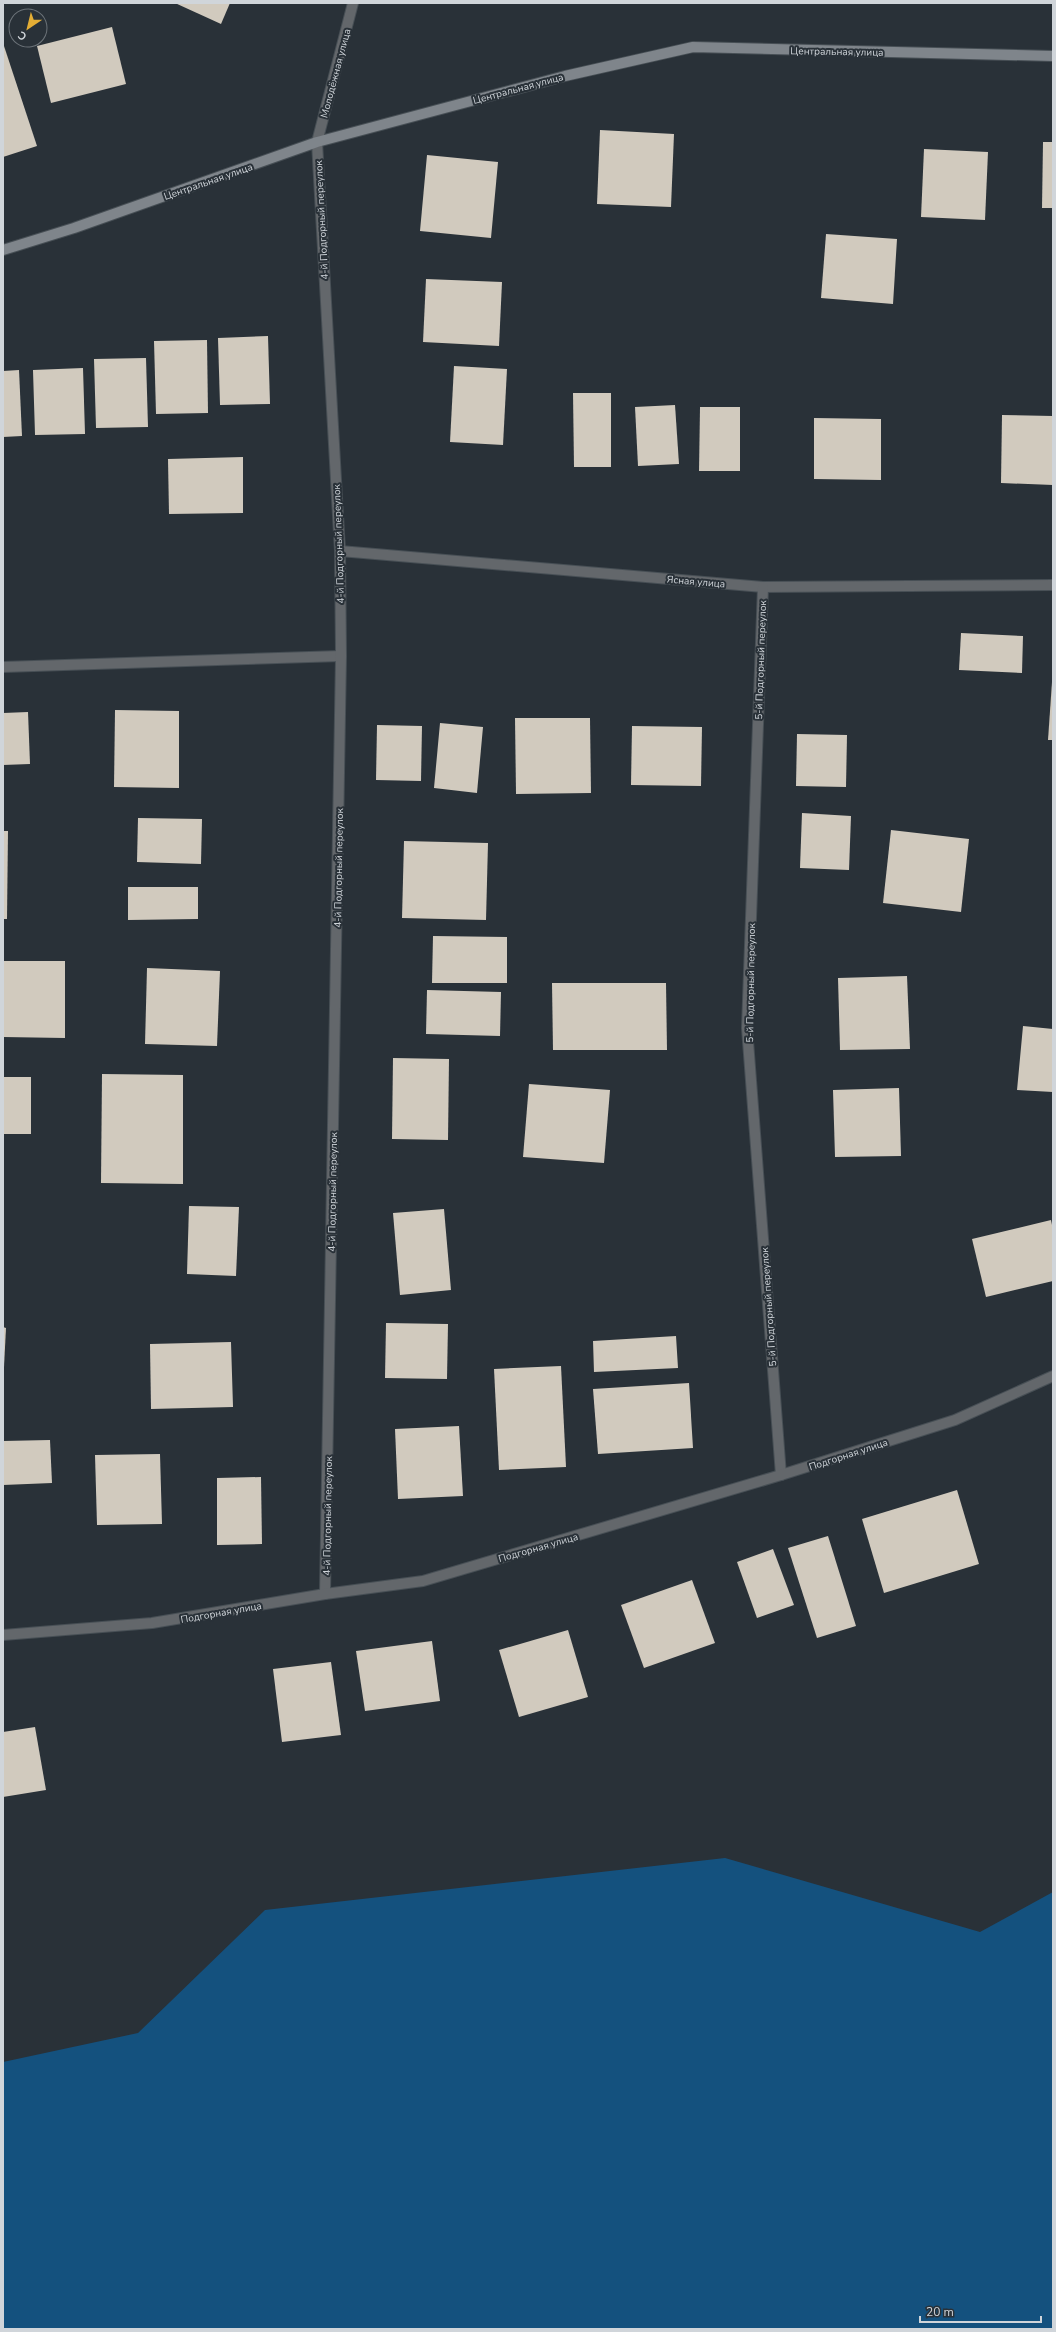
<svg xmlns="http://www.w3.org/2000/svg" width="1056" height="2332" viewBox="0 0 1056 2332" font-family="'Nunito Sans',sans-serif">
  <rect width="100%" height="100%" fill="#293138"/>
  <path fill="#14517e" d="M725,1858l255,74 73,-40v437h-1050v-267l135,-29 127,-123z"/>
  <g fill="#d1cabe">
    <path d="M175,3h55l-9,21z"/>
    <path d="M112,27l14,57 -75,19 -14,-57z"/>
    <path d="M3,43l34,103 -34,11z"/>
    <path d="M600,130l74,4 -3,73 -74,-3z"/>
    <path d="M1043,142h10v66h-11z"/>
    <path d="M924,149l64,3 -3,68 -64,-3z"/>
    <path d="M427,155l71,7 -7,76 -71,-7z"/>
    <path d="M826,234l71,5 -4,65 -72,-6z"/>
    <path d="M426,279l76,3 -3,64 -76,-4z"/>
    <path d="M268,336l2,68 -50,1 -2,-67z"/>
    <path d="M207,340l1,73 -52,1 -2,-73z"/>
    <path d="M146,358l2,69 -52,1 -2,-69z"/>
    <path d="M454,366l53,3 -4,76 -53,-3z"/>
    <path d="M83,368l2,66 -50,1 -2,-65z"/>
    <path d="M19,370l3,66 -19,1v-66z"/>
    <path d="M573,393h38v74h-37z"/>
    <path d="M675,405l4,59 -41,2 -3,-59z"/>
    <path d="M700,407h40v64h-41z"/>
    <path d="M1002,415l51,1v69l-52,-2z"/>
    <path d="M814,418l67,1v61l-67,-1z"/>
    <path d="M243,457v56l-74,1 -1,-55z"/>
    <path d="M961,633l62,3 -1,37 -63,-3z"/>
    <path d="M1052,682h1v58h-5z"/>
    <path d="M115,710l64,1v77l-65,-1z"/>
    <path d="M28,712l2,52 -27,1v-52z"/>
    <path d="M515,718h75l1,75 -75,1z"/>
    <path d="M440,723l43,4 -6,66 -43,-5z"/>
    <path d="M377,725l45,1 -1,55 -45,-1z"/>
    <path d="M632,726l70,1 -1,59 -70,-1z"/>
    <path d="M797,734l50,1 -1,52 -50,-1z"/>
    <path d="M802,813l49,3 -2,54 -49,-2z"/>
    <path d="M138,818l64,1 -1,45 -64,-2z"/>
    <path d="M891,830l78,9 -8,73 -78,-9z"/>
    <path d="M3,831h5l-1,88h-4z"/>
    <path d="M404,841l84,2 -2,77 -84,-2z"/>
    <path d="M128,887h70v32l-70,1z"/>
    <path d="M433,936l74,1v46h-75z"/>
    <path d="M3,961h62v77l-62,-1z"/>
    <path d="M147,968l73,3 -3,75 -72,-2z"/>
    <path d="M907,976l3,73 -70,1 -2,-72z"/>
    <path d="M552,983h114l1,67h-114z"/>
    <path d="M427,990l74,2 -1,44 -74,-2z"/>
    <path d="M1023,1026l30,3v63l-36,-2z"/>
    <path d="M393,1058l56,1 -1,81 -56,-1z"/>
    <path d="M102,1074l81,1v109l-82,-1z"/>
    <rect x="3" y="1077" width="28" height="57"/>
    <path d="M529,1084l81,6 -6,73 -81,-6z"/>
    <path d="M899,1088l2,68 -66,1 -2,-67z"/>
    <path d="M189,1206l50,1 -3,69 -49,-2z"/>
    <path d="M444,1209l7,81 -51,5 -7,-82z"/>
    <path d="M1051,1220l2,10v51l-67,16 -14,-58z"/>
    <path d="M386,1323l62,1 -1,55 -62,-1z"/>
    <path d="M3,1327l3,1 -2,39h-1z"/>
    <path d="M676,1336l2,32 -84,4 -1,-31z"/>
    <path d="M231,1342l2,65 -82,2 -1,-65z"/>
    <path d="M561,1366l5,101 -67,3 -5,-101z"/>
    <path d="M689,1383l4,65 -95,6 -5,-65z"/>
    <path d="M459,1426l4,70 -65,3 -3,-70z"/>
    <path d="M50,1440l2,43 -49,2v-44z"/>
    <path d="M160,1454l2,70 -65,1 -2,-70z"/>
    <path d="M261,1477l1,67 -45,1v-67z"/>
    <path d="M957,1490l22,74 -95,29 -22,-74z"/>
    <path d="M828,1536l28,90 -39,12 -29,-90z"/>
    <path d="M773,1549l21,56 -37,13 -20,-56z"/>
    <path d="M692,1580l23,63 -71,25 -23,-63z"/>
    <path d="M568,1630l20,67 -69,20 -20,-67z"/>
    <path d="M432,1641l8,60 -75,10 -9,-60z"/>
    <path d="M331,1662l10,73 -59,7 -9,-73z"/>
    <path d="M35,1727l11,63 -43,7v-65z"/>
  </g>
  <g fill="none" stroke-linecap="round" stroke-linejoin="round">
    <g stroke="#474f55" stroke-width="12">
      <g id="street">
        <path d="M340,551l423,36 290,-2"/>
        <path d="M763,587l-16,441 34,447"/>
        <path d="M3,667l338,-11"/>
        <path d="M325,1594l16,-938 -1,-105 -23,-409 36,-139"/>
        <path d="M3,1635l149,-12 173,-29 98,-13 358,-106 174,-55 98,-44"/>
      </g>
    </g>
    <g stroke="#474f55" stroke-width="12">
      <path id="secondary" d="M3,250l71,-22 243,-86 248,-66 128,-29 360,9"/>
    </g>
    <use href="#street" stroke="#63676b" stroke-width="10"/>
    <use href="#secondary" stroke="#7f858b" stroke-width="10"/>
  </g>
  <g text-anchor="middle" stroke-width="4" stroke-linejoin="round" paint-order="stroke">
    <g font-size="10" fill="#d0d5da" stroke="#293138">
      <text transform="translate(837 51) rotate(1)" y="4">Центральная улица</text>
      <text transform="translate(335 73) rotate(-75)" y="4">Молодёжная улица</text>
      <text transform="translate(518 88) rotate(-15)" y="4">Центральная улица</text>
      <text transform="translate(208 181) rotate(-19)" y="4">Центральная улица</text>
      <text transform="translate(321 220) rotate(-93)" y="4">4-й Подгорный переулок</text>
      <text transform="translate(338 544) rotate(-92)" y="4">4-й Подгорный переулок</text>
      <text transform="translate(696 581) rotate(5)" y="4">Ясная улица</text>
      <text transform="translate(760 660) rotate(-88)" y="4">5-й Подгорный переулок</text>
      <text transform="translate(338 868) rotate(-89)" y="4">4-й Подгорный переулок</text>
      <text transform="translate(750 983) rotate(-89)" y="4">5-й Подгорный переулок</text>
      <text transform="translate(332 1192) rotate(-89)" y="4">4-й Подгорный переулок</text>
      <text transform="translate(768 1307) rotate(-94)" y="4">5-й Подгорный переулок</text>
      <text transform="translate(848 1454) rotate(-18)" y="4">Подгорная улица</text>
      <text transform="translate(327 1516) rotate(-89)" y="4">4-й Подгорный переулок</text>
      <text transform="translate(538 1547) rotate(-16)" y="4">Подгорная улица</text>
      <text transform="translate(221 1612) rotate(-10)" y="4">Подгорная улица</text>
    </g>
  </g>
  <rect width="1056" height="2332" fill="none" stroke="#d0d5da" stroke-width="8"/>
  <g transform="translate(28 28) rotate(215)"><circle r="19" fill="#293138" stroke="#6c7379"/>
  <path d="M0-3L7 15L0 10L-7 15Z" fill="#e4ae35"/>
  <text y="-6" font-size="11" font-weight="bold" text-anchor="middle" fill="#d0d5da">С</text>
  </g>
  <path d="M920 2316v6h121v-6" fill="none" stroke="#d0d5da" stroke-width="2"/>
  <text x="926" y="2316" font-size="12" fill="#d0d5da" stroke="#293138" stroke-width="3" paint-order="stroke">20 m</text>
</svg>
